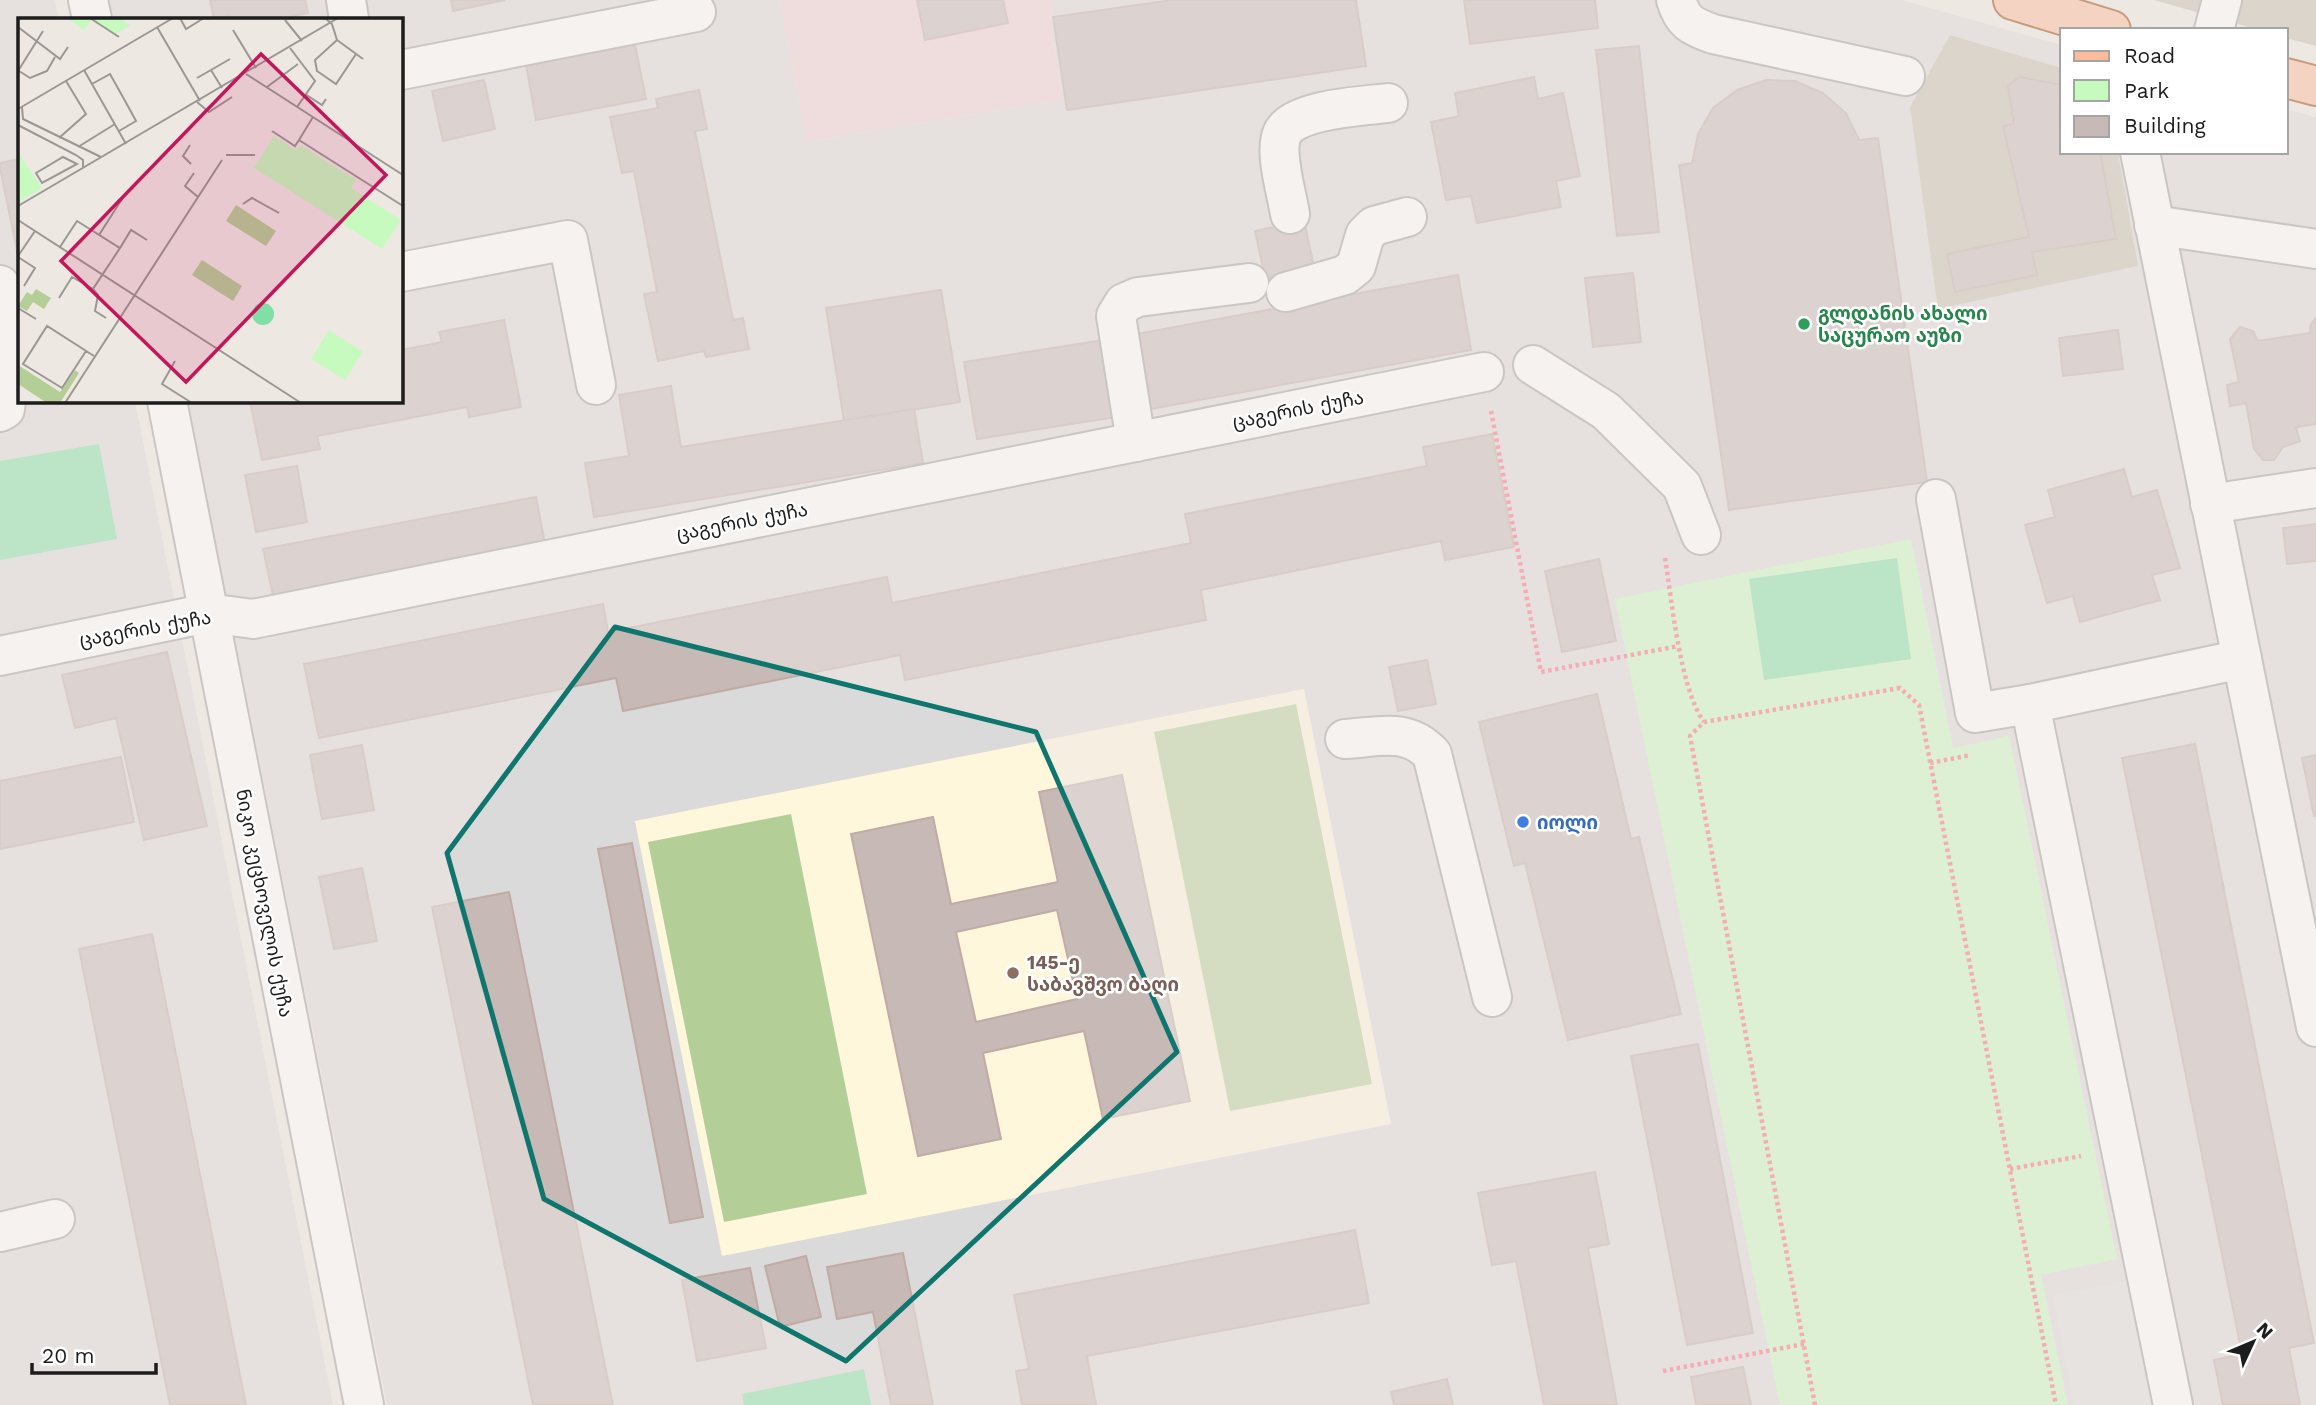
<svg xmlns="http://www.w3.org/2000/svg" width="2316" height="1405" viewBox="0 0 2316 1405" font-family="'Work Sans','Noto Sans Georgian',sans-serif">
  <rect width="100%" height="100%" fill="#eee8e3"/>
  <g fill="#dbdada">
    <path d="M0,0h55l4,19h-40v382h116l198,1004h-333z"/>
    <path d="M109,0h671l27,142 255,-42 -13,-100h853l160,45v23l-111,-33 -41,72 29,202 198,-43 -19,-114h168v-43l30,8v1288h-1929l-199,-1004h213v-382h-288z"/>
  </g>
  <path fill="#f0d1d7" d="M780,0h269l13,100 -255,42z"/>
  <path fill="#fff7db" d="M1304,689l87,435 -669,132 -87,-435z"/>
  <g fill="#c3beae">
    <path d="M2154,0h162v46l-30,-8v-8h-27z"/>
    <path d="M1950,35l112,33v84h56l20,114 -200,43 -28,-202z"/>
  </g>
  <g fill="#b4ce97">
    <path d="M1296,704l76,380 -142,27 -76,-379z"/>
    <path d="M791,814l76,380 -143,28 -76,-380z"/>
  </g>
  <path fill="#c7fabf" d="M1911,539l42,209 56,-12 108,523 -76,16 27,130h-288l-165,-806z"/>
  <g fill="#7fdfa4">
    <path d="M99,444l18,95 -117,21v-99z"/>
    <path d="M1897,558l14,101 -147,21 -15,-101z"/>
    <path d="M864,1369l7,36h-127l-2,-11z"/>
  </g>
  <path fill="#ddd" d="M2128,1281l24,124h-78l-21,-110z"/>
  <g fill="#c6b9b6" stroke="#c0aba5" stroke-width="2" fill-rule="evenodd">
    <path d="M210,0h95l3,13 -15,3 1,3h-65l-1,-3 -14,3z"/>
    <path d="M451,0h54l-52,11z"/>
    <path d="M917,0h86l5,23 -83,17z"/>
    <path d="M1172,0h184l10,66 -299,44 -14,-93z"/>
    <path d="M1464,0h131l3,28 -128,16z"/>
    <path d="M635,45l11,54 -110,21 -10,-55z"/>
    <path d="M1639,46l20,186 -42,4 -21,-186z"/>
    <path d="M1534,77l4,22 25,-6 17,83 -24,5 5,26 -84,16 -6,-27 -25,4 -15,-78 28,-6 -4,-23z"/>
    <path d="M2019,77l43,8v67h38l16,87 -84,13 5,23 -82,17 -8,-38 82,-17 -26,-111 11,-2 -6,-38z"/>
    <path d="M484,80l11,49 -52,12 -11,-50z"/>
    <path d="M1766,80l29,1 28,12 23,20 13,27 19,-2 49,344 -198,28 -50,-345 13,-2 6,-29 15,-26 24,-18z"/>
    <path d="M699,90l8,39 -12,2 38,189 10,-2 6,31 -43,8 -2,-6 -46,10 -14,-67 13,-2 -23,-121 -12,2 -12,-56 48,-9 -2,-9z"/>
    <path d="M19,159v101l-19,-92v-5z"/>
    <path d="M1304,221l12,55 -49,10 -12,-55z"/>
    <path d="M1633,273l8,69 -48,5 -8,-69z"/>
    <path d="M1458,275l13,75 -326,60 -14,-75z"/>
    <path d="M941,290l19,112 -116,19 -18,-113z"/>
    <path d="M2316,318v106l-20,3 4,14 -17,6 -9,13h-11l-9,-11 -8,-46 -16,3 -3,-21 12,-3 -9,-43 10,-12 13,4 5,10 52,-8 1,-9z"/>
    <path d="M504,320l17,87 -52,10 -2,-10 -150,29 3,13 -58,11 -12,-59h151v-51l41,-8 -3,-10z"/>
    <path d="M2118,330l5,39 -60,7 -4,-38z"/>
    <path d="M1111,339l12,77 -146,23 -13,-77z"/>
    <path d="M671,386l10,61 233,-38 9,54 -329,54 -9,-54 44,-7 -10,-61z"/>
    <path d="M1492,434l22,113 -69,13 -4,-19 -240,49 5,30 -301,60 -5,-25 -277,56 -7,-33 -297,60 -15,-74 299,-60 5,28 279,-55 5,26 299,-60 -6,-29 242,-48 -4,-19z"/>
    <path d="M297,466l10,56 -51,10 -11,-57z"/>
    <path d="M2124,469l8,28 25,-7 23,78 -28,7 8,25 -80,22 -7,-26 -26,7 -22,-78 30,-8 -7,-27z"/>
    <path d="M536,497l10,52 -272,51 -11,-51z"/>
    <path d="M2316,524v37l-29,3 -4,-36z"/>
    <path d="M1599,559l17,82 -54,11 -17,-81z"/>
    <path d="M167,652l40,174 -63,14 -28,-122 -41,10 -13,-53z"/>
    <path d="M1427,660l9,44 -38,7 -9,-44z"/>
    <path d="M1597,694l34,145 8,-2 42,177 -113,26 -43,-177 -11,3 -35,-144z"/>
    <path d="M2195,744l119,599 -25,5 11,57h-77l-9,-45 28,-6 -120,-596z"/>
    <path d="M362,745l12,65 -52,9 -12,-64z"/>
    <path d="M2316,755v60l-2,1 -12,-58z"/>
    <path d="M121,757l13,65 -134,27v-68z"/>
    <path d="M1122,775l68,326 -87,18 -19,-88 -101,22 18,86 -83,17 -67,-322 82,-17 18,87 107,-22 -19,-90zM1057,910l20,89 -101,23 -20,-90z"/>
    <path d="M632,843l71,374 -33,6 -72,-374z"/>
    <path d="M362,868l15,73 -43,8 -15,-72z"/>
    <path d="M509,892l104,513h-80l-101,-498z"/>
    <path d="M152,934l94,471h-76l-91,-456z"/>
    <path d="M1698,1044l55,289 -66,12 -56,-289z"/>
    <path d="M1595,1172l14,72 -21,4 29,157h-73l-28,-144 -24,4 -14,-72z"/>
    <path d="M1355,1230l14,73 -282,53 9,49h-74l-6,-34 13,-2 -15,-74z"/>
    <path d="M903,1253l30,152h-42l-18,-93 -36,7 -10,-52z"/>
    <path d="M806,1256l15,61 -41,10 -15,-61z"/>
    <path d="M750,1268l16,80 -69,13 -15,-81z"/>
    <path d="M1743,1367l8,38h-55l-5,-28z"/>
    <path d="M1447,1379l6,26h-59l-3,-13z"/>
  </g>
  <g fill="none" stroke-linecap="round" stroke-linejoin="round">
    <g stroke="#9e9e9e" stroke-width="42">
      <g id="minor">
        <path d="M88,0l4,19"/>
        <path d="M346,0l3,19"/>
        <path d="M1676,0c7,23 16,26 37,34l192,42"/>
        <path d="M2214,30l8,-30"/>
        <path d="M401,70l295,-58"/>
        <path d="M2140,152l176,875"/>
        <path d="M1290,214c-3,-20 -16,-61 -8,-80 10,-25 81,-28 106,-31"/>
        <path d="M2154,225l162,24"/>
        <path d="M401,272l167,-32 28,145"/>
        <path d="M0,285l14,59"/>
        <path d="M1286,292l59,-17 11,-9 9,-31 9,-9 33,-9"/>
        <path d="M1533,365l73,46 76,75 19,49"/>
        <path d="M167,401l197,1004"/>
        <path d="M0,412l5,-3 9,-65 5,-1"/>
        <path d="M1136,442l-20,-126 8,-13 14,-6 111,-14"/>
        <path d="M1936,499l39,214 55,-9"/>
        <path d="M2210,504l106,-16"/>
        <path d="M0,656l208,-43 45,6 1231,-247"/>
        <path d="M1345,739c35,-2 61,-12 87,15l60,243"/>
        <path d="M0,1232l55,-13"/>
        <path d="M2173,1405l-143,-701 212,-45"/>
      </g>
    </g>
    <g stroke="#964200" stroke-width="42">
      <g id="major">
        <path d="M2013,0l98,30"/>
        <path d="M2286,78l30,8"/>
      </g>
    </g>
    <g stroke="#fb677a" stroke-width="4.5" stroke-dasharray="3.5 3.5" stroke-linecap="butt">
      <path d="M1491,411l50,261 138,-26"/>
      <path d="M1665,558c7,43 15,131 39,164"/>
      <path d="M1930,763l41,-8"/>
      <path d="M2010,1169l71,-13"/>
      <path d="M1663,1371l141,-27"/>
      <path d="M1815,1405l-125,-669 14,-14 196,-34 19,17 137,700"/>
    </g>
    <use href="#minor" stroke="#fff" stroke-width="38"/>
    <use href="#major" stroke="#fcbb9a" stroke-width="38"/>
  </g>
  <path d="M0 0H2316V1405H0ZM615,627l421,105 141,320 -331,309 -302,-162 -97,-346z" fill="#eee8e3" fill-opacity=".55" fill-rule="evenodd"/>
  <path fill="none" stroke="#0f766e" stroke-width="5" stroke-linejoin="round" d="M615,627l421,105 141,320 -331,309 -302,-162 -97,-346z"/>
  <circle fill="#2e9e5b" stroke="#fff" stroke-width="2.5" cx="1804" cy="324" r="7"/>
  <circle fill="#3f7fe0" stroke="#fff" stroke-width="2.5" cx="1523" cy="822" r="7"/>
  <circle fill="#8d6e63" stroke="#fff" stroke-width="2.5" cx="1013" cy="973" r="7"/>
  <g text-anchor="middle" stroke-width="5" stroke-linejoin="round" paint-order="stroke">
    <g font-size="19" font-weight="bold" fill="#27864d" stroke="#fff" text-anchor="start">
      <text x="1818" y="320">გლდანის ახალი<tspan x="1818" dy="22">საცურაო აუზი</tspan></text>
    </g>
    <g font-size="19" fill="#1d1d1d" stroke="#fff">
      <text transform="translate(1298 409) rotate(-11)" y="7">ცაგერის ქუჩა</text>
      <text transform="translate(742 521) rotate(-11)" y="7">ცაგერის ქუჩა</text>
      <text transform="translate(145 628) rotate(-10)" y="7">ცაგერის ქუჩა</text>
      <text transform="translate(265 903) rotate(79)" y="7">ნიკო კეცხოველის ქუჩა</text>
    </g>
    <g font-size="19" font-weight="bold" fill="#366cbe" stroke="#fff" text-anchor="start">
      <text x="1537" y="829">იოლი</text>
    </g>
    <g font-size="19" font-weight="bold" fill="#785e54" stroke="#fff" text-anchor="start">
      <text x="1027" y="969">145-ე<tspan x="1027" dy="22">საბავშვო ბაღი</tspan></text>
    </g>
  </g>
  <g transform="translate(18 18)">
    <rect width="385" height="385" fill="#eee8e3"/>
    <path d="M218,187l40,26 -10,15 -40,-25zM184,242l40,26 -9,15 -41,-26zM18,271l15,9 -7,11 -11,-7 -6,9 -9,-5 9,-14 5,3zM0,347l42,27 15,-22 4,3 -19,30h-13l-29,-19z" fill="#b4ce97"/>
    <path d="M48,0h54l10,7 -16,10 -23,-15 -7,10zM256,118l22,14 4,-5 56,35 -5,8 50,32 -19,29 -128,-81zM0,134l24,36 -24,14zM311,312l34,22 -18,28 -34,-21z" fill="#c7fabf"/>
    <path d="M234 296a11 11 0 1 1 22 0a11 11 0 1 1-22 0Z" fill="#7fdfa4"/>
    <path fill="none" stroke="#9a9794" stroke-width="2" d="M72,0l29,19M162,0l6,11 18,-11M307,0l7,6 5,16 26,19M267,2l17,21M0,9l42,32 8,-12M139,9l43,74M215,12l23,38M319,22l-22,20 2,11 19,13 20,-30M272,30l25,33 -18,26M66,52l42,74M193,52l19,-11M0,53l25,-40M1,53l11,7 17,-7 8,-14M228,56l157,101M179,60l14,-8 11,18M74,66l18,-10 14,25 12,22 -17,10M249,69l31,-23M287,76l17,11 4,-6M179,84l12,10 23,-15M4,89l1,12 78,38M0,91l155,-91M295,99l-14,23 104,66M0,107l58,30 7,5v8M254,113l23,15 4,-6M41,120l27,-24 -20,-33M172,127l-7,11 8,8M60,129l37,-23M208,137h29M45,139l14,7 -35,19 -6,-10zM176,155l-9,13 13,11M225,186l9,-6 27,15M0,188l320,-188M0,202l283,183M81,217l23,-36M42,229l17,-26 43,27 11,-18 16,10M0,238l17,-25M0,239l17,11 -11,18M41,280l13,-21 21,12M0,290l18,11M88,300l-11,-7 3,-16 -5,-6 27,-41M68,333l-24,37 -39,-24 24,-38 47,30M157,343l-13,23 30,19M47,385l157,-243"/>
    <path fill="#c2185b" fill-opacity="0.15" stroke="#c2185b" stroke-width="3.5" d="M243,36l125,121 -200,207 -125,-121z"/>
    <rect width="385" height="385" fill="none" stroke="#1d1d1d" stroke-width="3.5"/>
  </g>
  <rect x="2060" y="28" width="228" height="126" fill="#ffffff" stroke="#a5a5a5" stroke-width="2"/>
  <rect x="2074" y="51" width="35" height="10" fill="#fcbb9a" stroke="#a5a5a5" stroke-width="2"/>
  <text x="2124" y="63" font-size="21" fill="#1d1d1d">Road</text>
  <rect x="2074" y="80" width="35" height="21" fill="#c7fabf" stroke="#a5a5a5" stroke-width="2"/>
  <text x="2124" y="98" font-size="21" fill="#1d1d1d">Park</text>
  <rect x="2074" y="116" width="35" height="21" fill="#c6b9b6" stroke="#a5a5a5" stroke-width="2"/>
  <text x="2124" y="133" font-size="21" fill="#1d1d1d">Building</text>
  <g transform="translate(2253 1342) rotate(46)" stroke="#ffffff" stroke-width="5" paint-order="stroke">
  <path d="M0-5L12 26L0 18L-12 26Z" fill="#1d1d1d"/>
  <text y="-10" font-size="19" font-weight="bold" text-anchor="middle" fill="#1d1d1d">N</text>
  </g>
  <path d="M32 1363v10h124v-10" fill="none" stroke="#1d1d1d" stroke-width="3.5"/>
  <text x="42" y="1363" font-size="21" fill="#1d1d1d" stroke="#ffffff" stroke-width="5" paint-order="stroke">20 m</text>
</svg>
